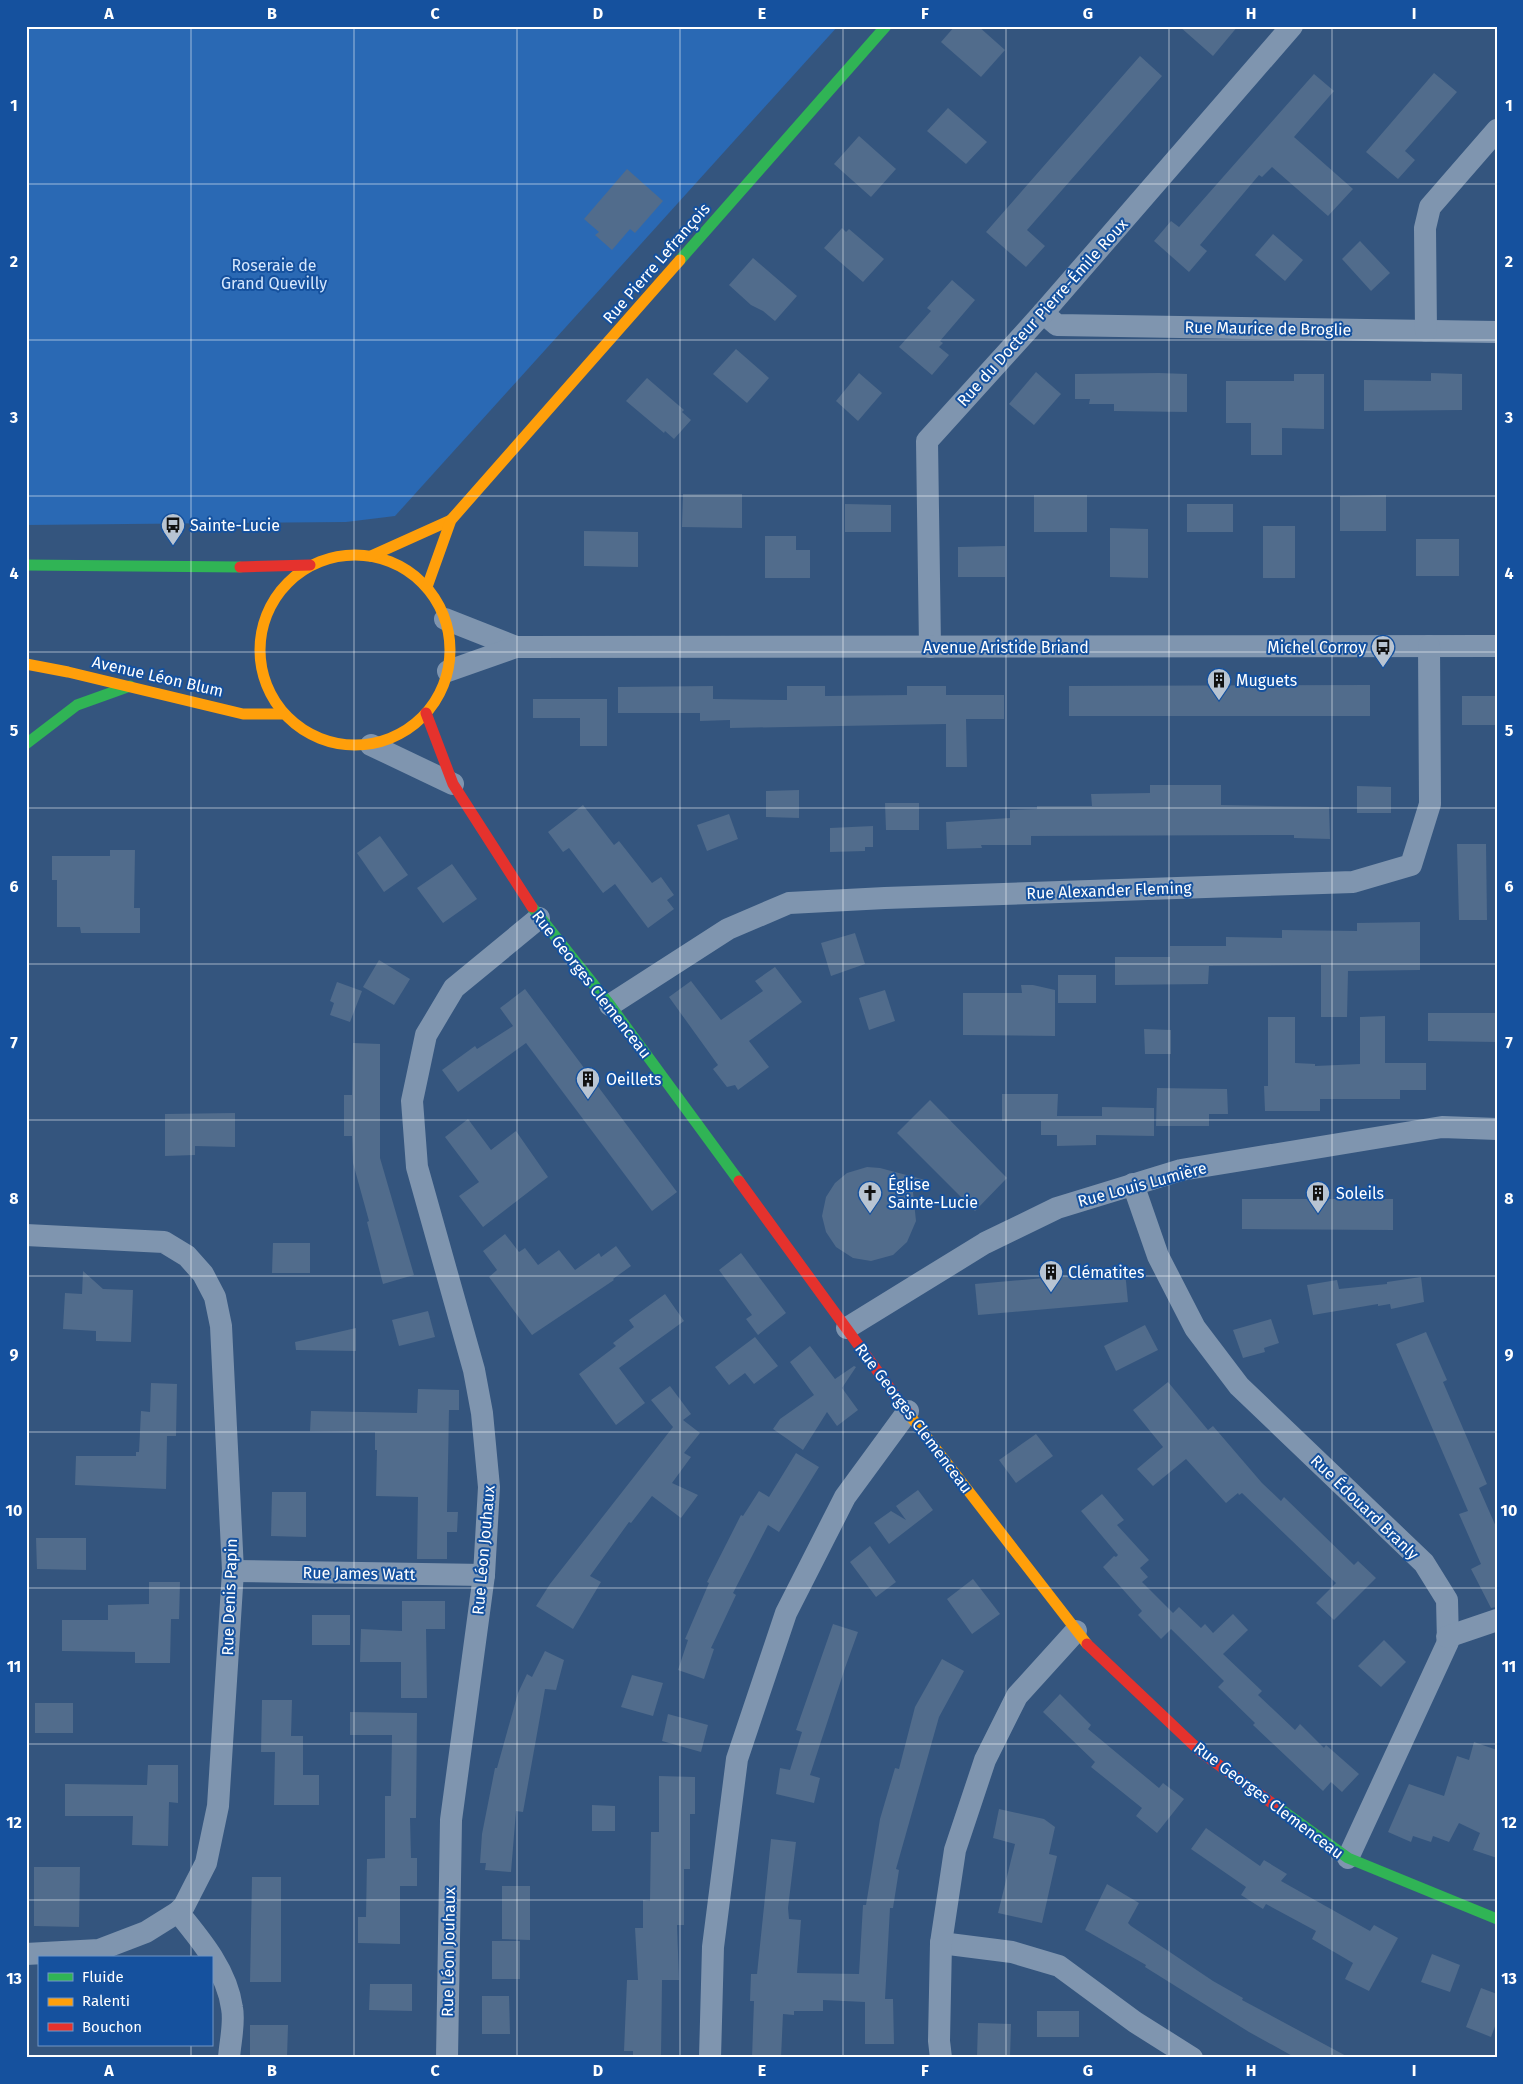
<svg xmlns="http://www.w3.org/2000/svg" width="1523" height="2084" viewBox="0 0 1523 2084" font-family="'Fira Sans',sans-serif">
  <rect width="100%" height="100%" fill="#34557e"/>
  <path fill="#2a69b4" d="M26,26h812l-443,490 -49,6 -320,3z"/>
  <g fill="#516c8c">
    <path d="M955,26h23l27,24 -24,27 -40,-35z"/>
    <path d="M1179,26h59l-25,30z"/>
    <path d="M1140,56l22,20 -135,154 18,16 -19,21 -40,-35z"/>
    <path d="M1434,73l23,19 -52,59 10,9 -17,19 -32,-27z"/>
    <path d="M1314,74l20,17 -40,46 59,52 -25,27 -56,-49 -10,10 -3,-2 -59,70 7,6 -18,21 -35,-31 17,-20 8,6z"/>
    <path d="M948,108l39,34 -21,22 -39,-33z"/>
    <path d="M859,136l37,33 -25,28 -37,-33z"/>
    <path d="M627,169l36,32 -28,32 -5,-4 -18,21 -17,-15 4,-3 -15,-13z"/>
    <path d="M842,228l4,4 3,-3 35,30 -21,23 -39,-34z"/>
    <path d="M1273,234l30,26 -18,21 -30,-26z"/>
    <path d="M1360,241l30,32 -19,18 -29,-32z"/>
    <path d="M753,258l44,38 -22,25 -12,-10 -12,-6 -22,-20z"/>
    <path d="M952,280l23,20 -35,41 3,2 -4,4 10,8 -17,20 -33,-28 32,-36 -4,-3z"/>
    <path d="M736,349l33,29 -22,25 -34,-29z"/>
    <path d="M1036,372l25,22 -27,31 -25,-21z"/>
    <path d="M859,373l23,20 -24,28 -22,-20z"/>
    <path d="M1159,373l28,1v38l-73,-1v-7h-25l1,-5h-15v-25z"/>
    <path d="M1431,373l31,1v36l-98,1v-31l67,1z"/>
    <path d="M1294,374h30v55l-42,-1v27h-31v-32h-25v-42h68z"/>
    <path d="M647,378l37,32 -2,2 9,8 -17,19 -9,-8 -1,2 -38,-32z"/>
    <path d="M683,494h59v34l-60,-1z"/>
    <rect x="1034" y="495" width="53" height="37"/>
    <path d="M1386,495v36h-46v-35z"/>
    <path d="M845,504l46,1v27h-46z"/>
    <rect x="1187" y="504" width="46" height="28"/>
    <rect x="1263" y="526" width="32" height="52"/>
    <path d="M1110,528l38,1v49l-38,-1z"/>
    <path d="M584,531l54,1v35l-54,-1z"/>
    <path d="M765,536h31v14h14v28h-45z"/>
    <rect x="1416" y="539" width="43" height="37"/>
    <path d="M1005,546v31h-47v-30z"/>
    <path d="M1370,685v31h-301v-30z"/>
    <path d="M713,686v13l74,1v-14h38v10l82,-1v-9h39v9h58v24h-38l1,48h-21v-43l-216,4v-8l-30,1v-8h-82v-26z"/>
    <rect x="1462" y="696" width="35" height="29"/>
    <path d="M533,699h74v47h-27v-28h-47z"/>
    <path d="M1150,785h71v20l108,2 1,32 -36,-1v-3l-263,1v9h-50l1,3 -35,1 -1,-27 64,-4v-8l27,-1v-3h55l-1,-12 59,-1z"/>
    <path d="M1357,786l34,1v26h-34z"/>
    <path d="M799,790v28l-33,-1v-26z"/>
    <path d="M885,803h34v27h-33z"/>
    <path d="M583,805l31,40 5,-4 33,42 9,-6 13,18 -7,5 7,9 -26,19 -33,-44 -12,9 -34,-45 -6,4 -15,-20z"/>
    <path d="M729,814l9,25 -31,12 -10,-26z"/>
    <path d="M873,826v21h-8v4l-35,1v-24z"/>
    <path d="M380,836l28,39 -24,17 -27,-39z"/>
    <path d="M1457,844h29l1,76h-28z"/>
    <path d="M110,850h25l-1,58h6v25h-59l-1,-6h-23v-47h-5v-24h58z"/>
    <path d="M452,864l25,35 -34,24 -26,-35z"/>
    <path d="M1420,922v48l-72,1 -1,46h-26v-52l-112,1 -1,18 -93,1v-28h55v-11h56v-9l56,1v-8l75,1v-8z"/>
    <path d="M855,933l10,31 -34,12 -10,-33z"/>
    <path d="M379,960l31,19 -16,26 -31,-18z"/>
    <path d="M775,967l27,35 -53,39 20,26 -31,23 -3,-5 -8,2 -14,-18 5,-4 -49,-68 22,-16 30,39 42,-29 -8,-10z"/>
    <rect x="1058" y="975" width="38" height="28"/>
    <path d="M337,982l25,9 -12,31 -20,-7 4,-12 -4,-2z"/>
    <path d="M1021,985h12l22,5v46l-92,-1v-42h59z"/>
    <path d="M525,989l152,203 -25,19 -126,-168 -68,49 -16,-22 33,-24 2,3 36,-23 -13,-18z"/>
    <path d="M885,990l10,31 -26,9 -10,-32z"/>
    <path d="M1428,1013h69v29l-69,-1z"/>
    <path d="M1385,1016v47h41v27h-26v9h-80v12h-55l-1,-25h4v-69h27v46l20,1v2l45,-2v-47z"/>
    <path d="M1144,1029l27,1v24h-26z"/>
    <path d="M353,1043l27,1v114l34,117 -31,9 -16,-62 2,-1 -16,-58 -1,-27h-8v-41h8z"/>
    <path d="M1157,1088l70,1 1,25h-19v12h-53z"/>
    <path d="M1002,1094h56l-1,22h45v-9l52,1v28l-58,-1v10l-39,1v-11h-16v-14h-39z"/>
    <path d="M930,1100l77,78 -32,33 -78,-78z"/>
    <path d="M235,1113v34l-40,-1v9l-30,1v-42z"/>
    <path d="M468,1119l23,31 25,-19 32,46 -65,50 -24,-31 20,-14 -34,-45z"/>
    <path d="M867,1167l13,1 49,13 -16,11 3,29 -9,21 -14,13 -22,6 -18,-3 -17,-11 -10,-15 -4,-16 4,-19 9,-14 12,-10z"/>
    <path d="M1242,1199h151v31l-151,-1z"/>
    <path d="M505,1234l14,18 6,-4 13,17 21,-15 16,20 24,-17 2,4 15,-11 15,20 -18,13 1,1 -82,55 -43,-58 8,-7 -14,-19z"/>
    <path d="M273,1243h37v30h-38z"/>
    <path d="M741,1253l45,60 -28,22 -12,-16 6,-4 -33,-45z"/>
    <path d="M83,1271l20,18 30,1 -2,52 -35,-1v-10l-33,-2 2,-36 17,1z"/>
    <path d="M1125,1271l3,31 -150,13 -3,-31z"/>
    <path d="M1421,1277l3,25 -33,7 -1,-5 -12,2v-2l-65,11 -6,-30 30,-5 2,9 48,-5v-2z"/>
    <path d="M665,1294l19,27 -65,47 26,35 -29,22 -37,-51 37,-28 -3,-3 21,-16 -5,-7z"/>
    <path d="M428,1311l7,26 -36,9 -7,-26z"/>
    <path d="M1271,1319l8,24 -15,5 1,4 -22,6 -10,-28z"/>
    <path d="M1145,1325l13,25 -42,21 -12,-25z"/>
    <path d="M356,1328v23l-60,-1 -1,-8z"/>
    <path d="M1426,1332l21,48 -4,2 44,102 -8,4 18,41v78l-6,1 -20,-39 10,-5 -22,-50 9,-3 -72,-167z"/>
    <path d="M755,1337l23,29 -24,18 -9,-11 -16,12 -14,-18z"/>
    <path d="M810,1346l25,33 19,-13 2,1 -14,21 16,22 -21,16 -10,-14 -24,38 -30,-21 7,-10 34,-24 -24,-33z"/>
    <path d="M1168,1382l40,48 5,-4 49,57 19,18 3,-4 70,68 4,-4 18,17 -42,42 -18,-17 20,-20 -94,-90 -3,2 -1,-2 -12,10 -40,-44 -33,27 -16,-17 26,-22 -30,-37z"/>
    <path d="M151,1383l26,1 -1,52h-9l-1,53 -91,-4 1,-29h60v-4h3l2,-41 9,1z"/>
    <path d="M670,1386l21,28 -8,6 17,13 -16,20 7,4 -19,26 26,12 -17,23 -29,-22 -21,27 -2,-1 -39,54 11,6 -28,47 -37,-23 14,-22 123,-157 -22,-27z"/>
    <path d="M418,1389l41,1v20h-10l-2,102h11l-1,20h-10v27h-30l1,-62 -42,-1 1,-46h-2v-18l-65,-1 1,-20 106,2z"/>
    <path d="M1036,1434l17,22 -37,27 -17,-23z"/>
    <path d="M796,1453l23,14 -40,65 -11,-7 -35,68 3,2 -25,53 3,1 -10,30 -26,-9 10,-30 -3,-1 24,-56 -2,-1 34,-67 2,1 16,-25 10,6z"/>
    <path d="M918,1490l15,20 -44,34 -15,-21 17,-12 15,9 -10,-14z"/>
    <path d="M272,1492h34v45l-35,-1z"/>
    <path d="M1102,1494l22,26 -7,5 32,35 -9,8 8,9 -6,5 31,31 6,-6 22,21 4,-4 8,9 20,-19 15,16 -25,24 39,37 -4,4 37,35 5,-6 24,24 2,-3 33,29 -17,18 -11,-10 -8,9 -70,-66 2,-2 -37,-36 6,-6 -53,-52 -10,10 -23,-24 4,-4 -39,-44 11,-11 2,1 2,-2 -37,-44z"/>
    <path d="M36,1538h50v32l-49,-1z"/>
    <path d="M870,1546l26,36 -20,15 -26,-35z"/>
    <path d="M973,1579l27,35 -28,20 -25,-35z"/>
    <path d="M149,1582h31l-1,37h-8l-1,44h-35v-11l-73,-1v-31h46v-15l41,-1z"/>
    <path d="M402,1601h43v28h-19l1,69h-26v-36h-41l1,-33 41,2z"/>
    <rect x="312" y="1615" width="38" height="30"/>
    <path d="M833,1624l25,8 -13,36 -35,107 10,3 -6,25 -38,-9 4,-26 10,2 12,-38 -6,-2z"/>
    <path d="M1384,1640l22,22 -25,25 -23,-21z"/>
    <path d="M545,1651l19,9 -8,30 -11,-1 -22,123 -7,-1 -5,61 -26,-2 1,-7h-6l2,-29 13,-66h2l21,-75 9,-19 5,3z"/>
    <path d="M942,1659l22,12 -25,46 -43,152 3,1 -6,38h-3l-5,91h8l1,45h-29v-42l-42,-2v11h-29v4l-11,-1 -2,44h-29l2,-57h-4l1,-27h6l14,-135 25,3 -8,66 1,11 12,1 -4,53 62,1 4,-69h3l14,-86 15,-51 4,1 16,-62z"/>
    <path d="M632,1675l31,8 -10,33 -32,-9z"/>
    <path d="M1060,1694l31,31 -3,4 71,59 4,-5 21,16 -27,34 -21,-17 6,-8 -51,-41 4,-5 -52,-50z"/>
    <path d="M262,1700h30l-1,36h12v39h16v30h-45l1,-53h-14z"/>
    <rect x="35" y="1703" width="38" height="30"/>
    <path d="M350,1712l67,1 -1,105h-6l1,40h6v28h-17v58l-42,-1v-26h8l1,-58 18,-1v-62h6l1,-61h-42z"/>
    <path d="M668,1714l40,11 -7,27 -39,-11z"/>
    <path d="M1474,1742l23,8v108l-24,-8 7,-17 -21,-10 -10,19 -16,-6 -2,6 -18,-6 -2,6 -23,-10 21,-48 35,12 13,-40 12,4z"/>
    <path d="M148,1765h30v38l-9,-1 -1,44 -36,-1 1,-29h-68v-32l82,1z"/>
    <path d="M659,1776l36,1v37h-5v55h-6v56h-7l2,55h-17l-1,78h-28v-7h-9l3,-71h11l-3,-52h8v-28l7,1 1,-69h8z"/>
    <path d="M592,1805l23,1v25h-23z"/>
    <path d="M999,1809l45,10 11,8 -6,27 8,2 -15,67 -44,-10 17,-69 -22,-6z"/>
    <path d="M1206,1828l54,38 4,-6 23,14 -6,7 89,50 4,-6 24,13 -29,53 -24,-12 8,-16 -41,-24 4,-8 -50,-27 -3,5 -22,-14 5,-8 -55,-38z"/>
    <path d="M34,1867h46l-1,60 -45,-1z"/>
    <path d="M252,1877h29v105h-31z"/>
    <path d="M1107,1884l32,19 -11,20 3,3 82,55 30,17 -1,2 108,58h-54l-47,-26 -104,-65 1,-2 -61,-35z"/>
    <path d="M502,1886h28v54l-28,-1z"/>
    <rect x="492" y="1941" width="28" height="38"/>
    <path d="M1432,1954l28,11 -10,27 -29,-10z"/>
    <path d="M370,1984h42v27l-43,-1z"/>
    <path d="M1481,1988l16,6v27l-6,16 -25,-10z"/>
    <path d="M482,1996h27l1,38h-28z"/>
    <rect x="1037" y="2011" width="42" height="26"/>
    <path d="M978,2023l33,1 -1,34h-33z"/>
    <path d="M250,2025h38l-1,33h-37z"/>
  </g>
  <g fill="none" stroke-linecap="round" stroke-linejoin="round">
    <g stroke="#7f95af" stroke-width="22">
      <path d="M1043,313l14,12 440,7"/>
      <path d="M1426,331l-1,-103 5,-21 67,-77"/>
      <path d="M445,619l71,28"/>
      <path d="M930,647l-3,-206 116,-128 249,-287"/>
      <path d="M448,671l68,-24 981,-1"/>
      <path d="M371,745l82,39"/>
      <path d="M610,1005l118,-76 61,-26 96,-5 468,-16 58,-17 19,-61 -1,-158"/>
      <path d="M1133,1184l25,72 37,72 44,58 185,177 23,37 1,42 -100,216"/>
      <path d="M26,1235l138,7 23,14 16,18 12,23 6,29 12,245 -15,235 -12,57 -22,43 -6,6 -32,20 -47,18 -73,4"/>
      <path d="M847,1328l138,-85 72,-35 124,-38 261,-43 55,2"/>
      <path d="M233,1571l251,4"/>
      <path d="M1447,1637l50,-17"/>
      <path d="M178,1912c23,28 49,59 54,96 3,15 -2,34 -3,50"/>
      <path d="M941,1943l71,9 47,14 76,56 57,36"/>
      <path d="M447,2058l4,-238 33,-245 5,-88 -7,-74 -8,-43 -57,-203 -5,-66 14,-66 28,-47 85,-70"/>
      <path d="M710,2058l3,-111 24,-188 49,-146 59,-116 63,-86"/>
      <path d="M941,2058l-2,-17 2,-98 14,-93 30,-90 32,-64 59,-65"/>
    </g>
    <g stroke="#30b455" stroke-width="11">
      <path d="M680,260l206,-234"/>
      <path d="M26,565l214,2"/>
      <path d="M26,744l51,-39 53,-19"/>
      <path d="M532,907l78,98 129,176"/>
      <path d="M1276,1806l72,52 149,61"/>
    </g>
    <g stroke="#ff9f0a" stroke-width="11">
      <circle cx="355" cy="650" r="95"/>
      <path d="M371,556l80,-36"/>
      <path d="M427,587l24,-67 229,-260"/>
      <path d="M26,664l42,8 175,42h39"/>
      <path d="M908,1413l179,231"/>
    </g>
    <g stroke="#e5322d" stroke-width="11">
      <path d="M240,567l70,-2"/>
      <path d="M426,713l27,71 79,123"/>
      <path d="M739,1181l169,232"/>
      <path d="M1087,1644l115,109 74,53"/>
    </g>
  </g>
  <path fill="none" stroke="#fff" stroke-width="1" stroke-opacity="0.55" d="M191,26v1932M354,26v2032M517,26v2032M680,26v2032M843,26v2032M1006,26v2032M1169,26v2032M1332,26v2032M26,184h1471M26,340h1471M26,496h1471M26,652h1471M26,808h1471M26,964h1471M26,1120h1471M26,1276h1471M26,1432h1471M26,1588h1471M26,1744h1471M26,1900h1471M191,2045v13"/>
  <defs>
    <g id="bus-pin" transform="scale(1.25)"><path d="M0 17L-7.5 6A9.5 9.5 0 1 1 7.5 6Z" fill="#b8c4d2" stroke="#15519e"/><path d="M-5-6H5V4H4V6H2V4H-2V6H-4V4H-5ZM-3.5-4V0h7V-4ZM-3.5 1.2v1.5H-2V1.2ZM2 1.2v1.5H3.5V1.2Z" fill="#111"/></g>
    <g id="building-pin" transform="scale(1.25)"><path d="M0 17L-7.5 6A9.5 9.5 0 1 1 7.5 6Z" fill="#b8c4d2" stroke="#15519e"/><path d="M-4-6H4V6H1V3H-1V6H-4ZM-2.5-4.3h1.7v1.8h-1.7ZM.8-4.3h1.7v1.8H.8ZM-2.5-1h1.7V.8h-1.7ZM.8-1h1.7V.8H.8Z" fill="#111"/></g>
    <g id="church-pin" transform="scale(1.25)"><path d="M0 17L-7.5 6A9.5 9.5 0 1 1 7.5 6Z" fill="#b8c4d2" stroke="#15519e"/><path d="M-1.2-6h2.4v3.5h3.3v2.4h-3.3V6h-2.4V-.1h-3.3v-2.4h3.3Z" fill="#111"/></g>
  </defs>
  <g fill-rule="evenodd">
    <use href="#bus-pin" x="173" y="525"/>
    <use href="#bus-pin" x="1383" y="647"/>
    <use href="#building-pin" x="1219" y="680"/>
    <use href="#building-pin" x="588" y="1079"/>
    <use href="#church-pin" x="870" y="1193"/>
    <use href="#building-pin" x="1318" y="1193"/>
    <use href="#building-pin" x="1051" y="1272"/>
  </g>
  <g text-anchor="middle" stroke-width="4" stroke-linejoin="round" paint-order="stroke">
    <g font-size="16" fill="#fff" stroke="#15519e">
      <text transform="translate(656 263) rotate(-49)" y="6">Rue Pierre Lefrançois</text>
      <text transform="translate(1042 312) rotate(-48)" y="6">Rue du Docteur Pierre-Émile Roux</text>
      <text transform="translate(1268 328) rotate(1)" y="6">Rue Maurice de Broglie</text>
      <text x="1006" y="653">Avenue Aristide Briand</text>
      <text transform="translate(158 676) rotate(13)" y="6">Avenue Léon Blum</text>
      <text transform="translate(1109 890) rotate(-2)" y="6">Rue Alexander Fleming</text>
      <text transform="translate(592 984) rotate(52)" y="6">Rue Georges Clemenceau</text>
      <text transform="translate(1142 1184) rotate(-15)" y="6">Rue Louis Lumière</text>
      <text transform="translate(914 1418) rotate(53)" y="6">Rue Georges Clemenceau</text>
      <text transform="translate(1365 1507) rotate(44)" y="6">Rue Édouard Branly</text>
      <text transform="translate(483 1550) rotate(-85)" y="6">Rue Léon Jouhaux</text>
      <text transform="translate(359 1573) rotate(1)" y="6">Rue James Watt</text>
      <text transform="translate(229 1597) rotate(-88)" y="6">Rue Denis Papin</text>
      <text transform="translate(1269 1800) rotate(37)" y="6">Rue Georges Clemenceau</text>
      <text transform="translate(448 1952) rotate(-89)" y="6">Rue Léon Jouhaux</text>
    </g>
    <g font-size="16" fill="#d5e7fd" stroke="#15519e">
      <text x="274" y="271">Roseraie de<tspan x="274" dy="18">Grand Quevilly</tspan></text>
    </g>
    <g font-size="16" fill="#fff" stroke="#15519e" text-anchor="start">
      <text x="190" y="531">Sainte-Lucie</text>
      <text x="1366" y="653" text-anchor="end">Michel Corroy</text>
      <text x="1236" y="686">Muguets</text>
      <text x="606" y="1085">Oeillets</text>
      <text x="888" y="1190">Église<tspan x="888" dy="18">Sainte-Lucie</tspan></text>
      <text x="1336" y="1199">Soleils</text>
      <text x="1068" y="1278">Clématites</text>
    </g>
  </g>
  <rect width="1523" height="2084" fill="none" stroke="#15519e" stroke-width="55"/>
  <rect x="38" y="1956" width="175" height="90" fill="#15519e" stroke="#7397c5"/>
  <rect x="48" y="1973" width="25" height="8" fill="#30b455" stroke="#7397c5"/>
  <text x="82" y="1982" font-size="15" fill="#ffffff">Fluide</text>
  <rect x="48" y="1998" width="25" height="8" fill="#ff9f0a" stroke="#7397c5"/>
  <text x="82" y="2006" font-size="15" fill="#ffffff">Ralenti</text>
  <rect x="48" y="2023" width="25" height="8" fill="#e5322d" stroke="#7397c5"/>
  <text x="82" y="2032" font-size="15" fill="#ffffff">Bouchon</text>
  <rect x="28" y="28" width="1468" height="2028" fill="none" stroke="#fff" stroke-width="2"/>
  <g font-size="16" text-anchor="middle" font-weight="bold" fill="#fff">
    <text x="109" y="19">A</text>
    <text x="272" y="19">B</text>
    <text x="435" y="19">C</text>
    <text x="598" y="19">D</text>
    <text x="762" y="19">E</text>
    <text x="925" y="19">F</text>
    <text x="1088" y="19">G</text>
    <text x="1251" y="19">H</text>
    <text x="1414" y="19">I</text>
    <text x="14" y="111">1</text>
    <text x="1509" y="111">1</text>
    <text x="14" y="267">2</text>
    <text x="1509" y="267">2</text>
    <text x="14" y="423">3</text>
    <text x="1509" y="423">3</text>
    <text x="14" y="579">4</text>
    <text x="1509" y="579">4</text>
    <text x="14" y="736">5</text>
    <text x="1509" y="736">5</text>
    <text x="14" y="892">6</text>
    <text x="1509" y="892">6</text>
    <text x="14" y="1048">7</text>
    <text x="1509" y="1048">7</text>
    <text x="14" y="1204">8</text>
    <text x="1509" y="1204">8</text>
    <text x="14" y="1360">9</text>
    <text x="1509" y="1360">9</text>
    <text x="14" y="1516">10</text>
    <text x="1509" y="1516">10</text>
    <text x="14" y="1672">11</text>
    <text x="1509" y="1672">11</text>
    <text x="14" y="1828">12</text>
    <text x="1509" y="1828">12</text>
    <text x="14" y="1984">13</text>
    <text x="1509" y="1984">13</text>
    <text x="109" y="2076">A</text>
    <text x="272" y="2076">B</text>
    <text x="435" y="2076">C</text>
    <text x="598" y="2076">D</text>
    <text x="762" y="2076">E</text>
    <text x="925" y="2076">F</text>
    <text x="1088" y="2076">G</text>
    <text x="1251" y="2076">H</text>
    <text x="1414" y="2076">I</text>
  </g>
</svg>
